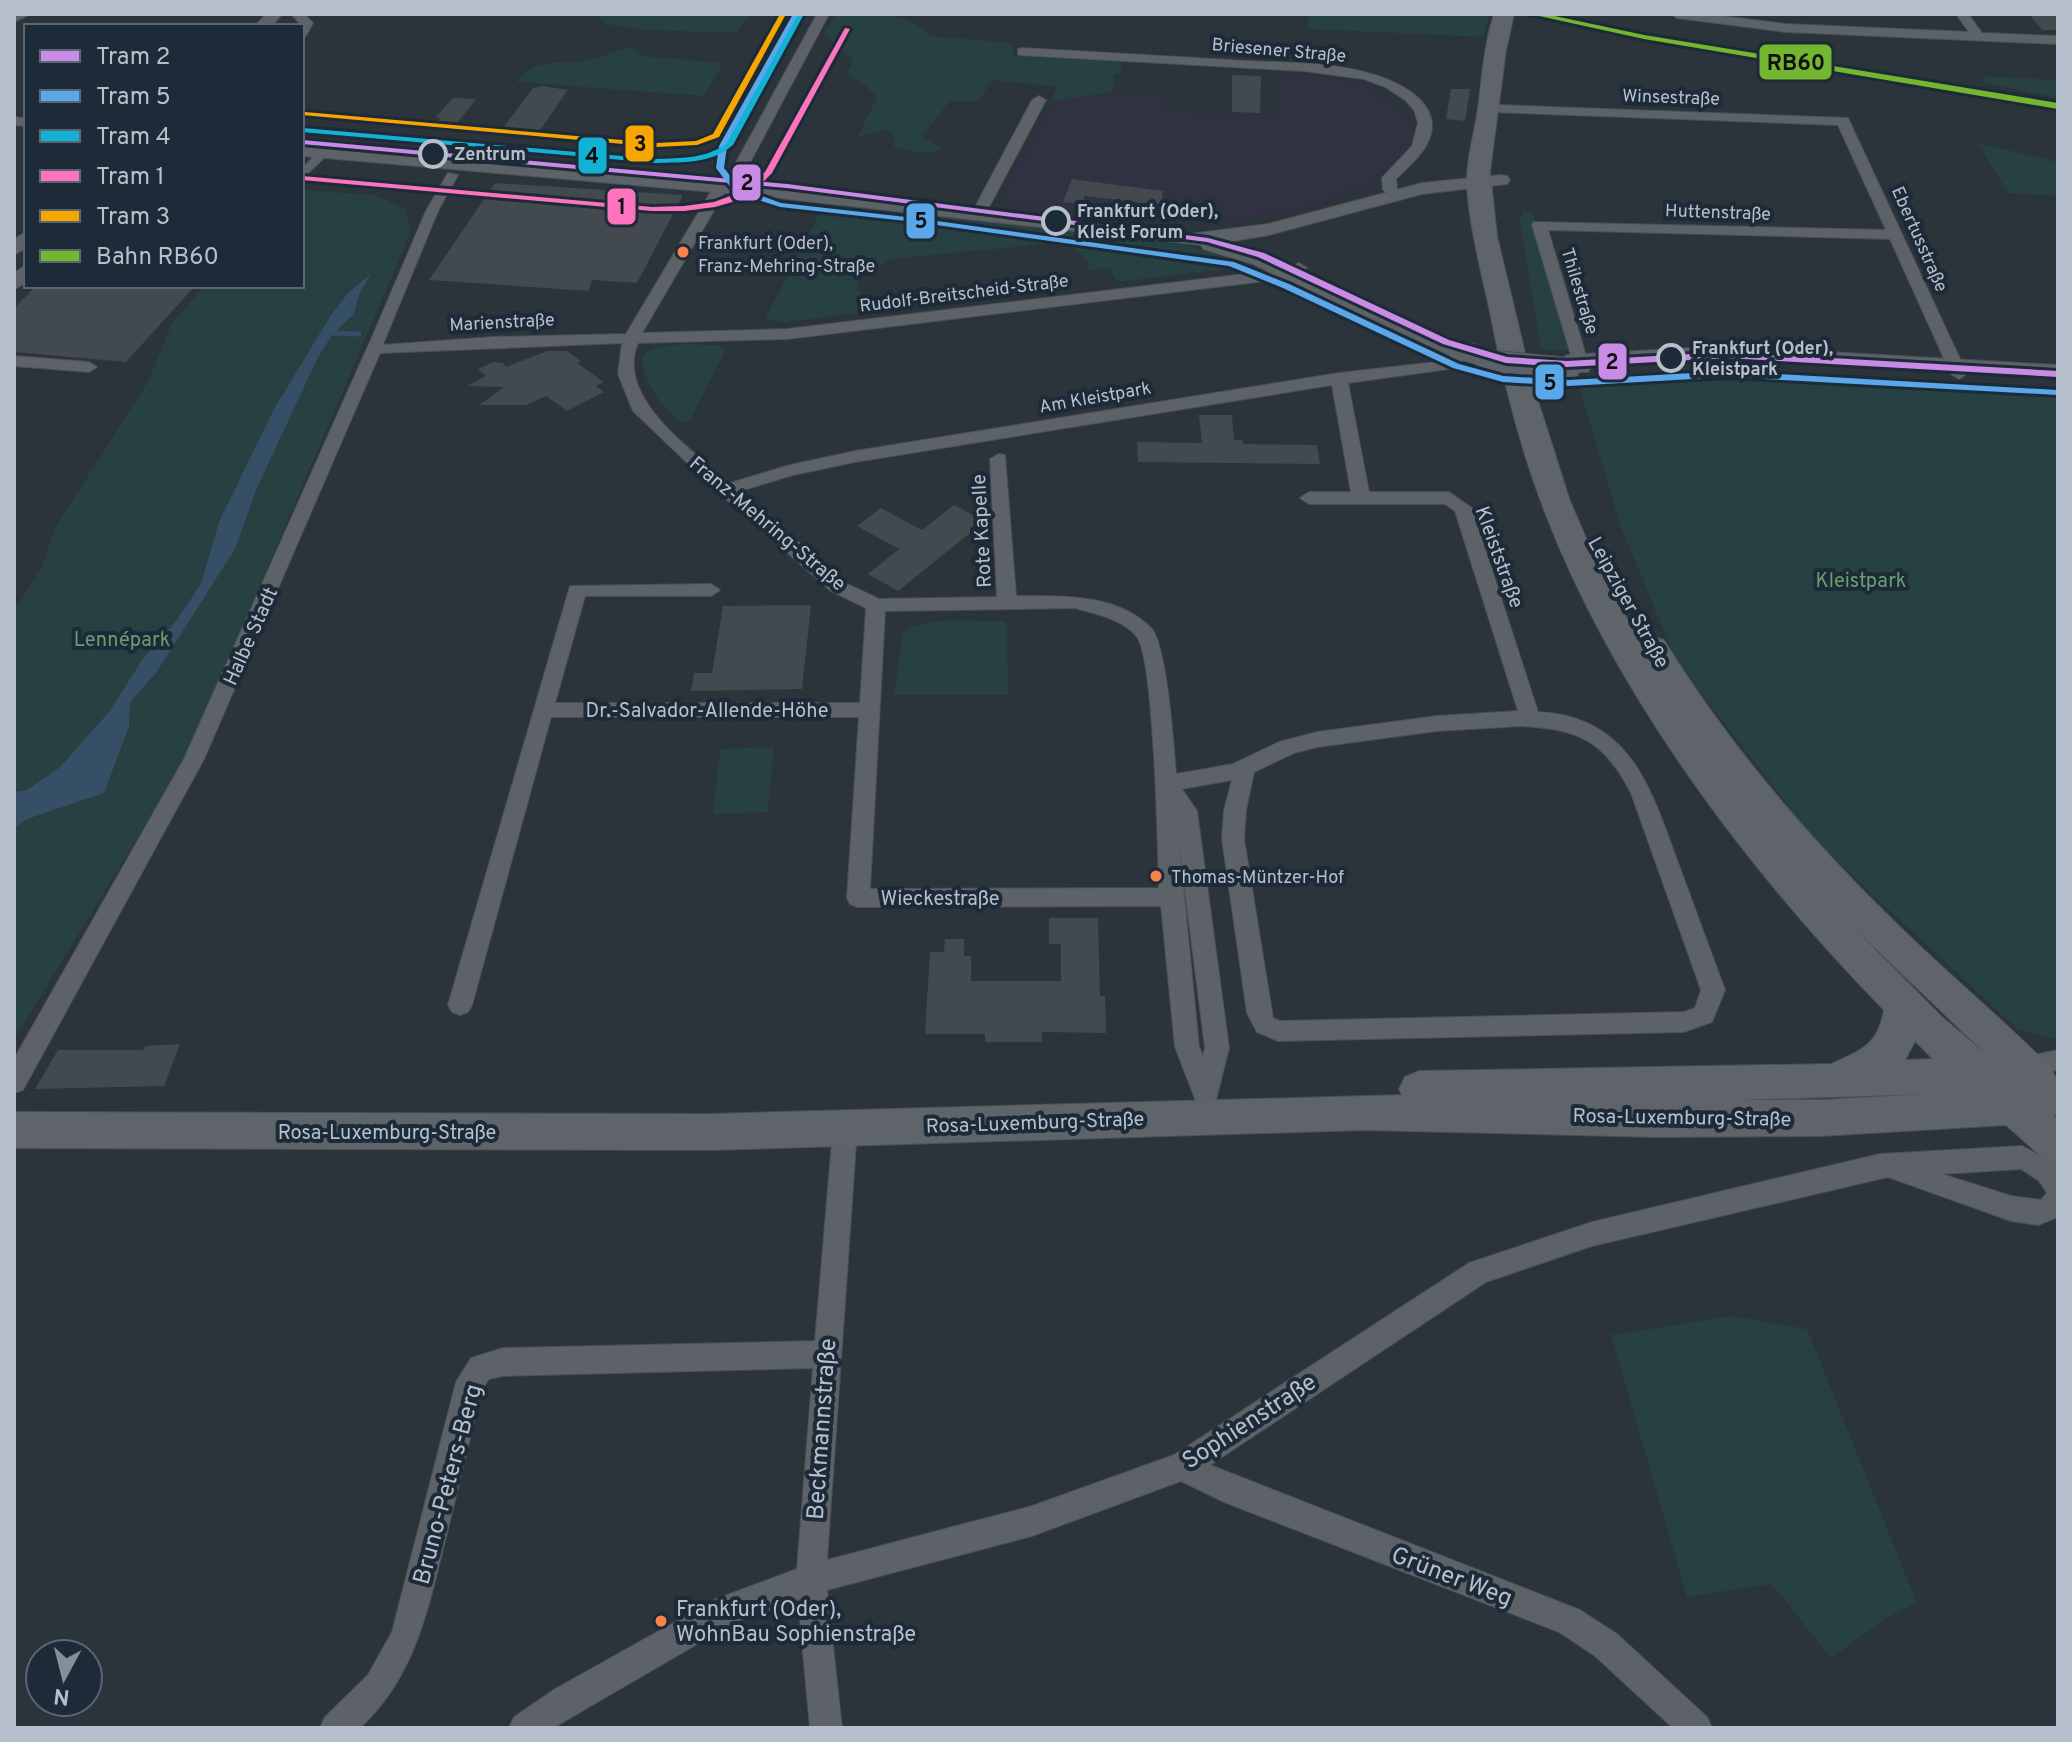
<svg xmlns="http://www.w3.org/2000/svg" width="2072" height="1742" viewBox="0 0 2072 1742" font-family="Overpass,sans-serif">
  <rect width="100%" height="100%" fill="#2b333b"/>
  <path fill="#303141" d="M1277,71l78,10 25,13 30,25 2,17 -3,12 -44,38 -62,24 -102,14 -193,-22 -6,-7 49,-93 62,-10 54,2v17l108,4z"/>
  <g fill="#274042">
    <path d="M750,14l-14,19 -91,-3 -39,-6 -9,-9z"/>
    <path d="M836,14c35,0 68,-4 95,22l82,7v13l108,6v12l-7,1 -1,17 -62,10 6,-15 -65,-7 -13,21h-29l-28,35 19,12c-14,9 -34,3 -48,-2l1,-11 -8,-5 -28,7 19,-40 -15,-15 -16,-7 7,-15 -29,-27z"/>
    <path d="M1308,14h171l10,3 -6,20 -174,-8z"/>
    <path d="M631,47l12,9 80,7 -19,33 -188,-14c24,-28 42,-15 72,-22 14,-3 28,-10 43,-13z"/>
    <path d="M1981,76l77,4v18l-73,-15z"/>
    <path d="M1978,143l80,19v34l-50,-3z"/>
    <path d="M302,190l73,5 31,14 5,22 -200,470 -31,67 -166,272v-430l27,-41 14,-41 94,-148 23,-57 33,-37h97z"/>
    <path d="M826,201l354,43 66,16 27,11 -30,5 -8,-8 -118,14 -7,-14 -22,2 1,-9 -17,-14 -26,-3 -154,15 -33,19 -2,9 8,13 29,3 3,5 -111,14 -21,-3z"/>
    <path d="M1522,211l11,1 37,137 -3,1h-26l-22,-133h4z"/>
    <path d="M720,345l6,5 -36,70 -8,4c-20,-17 -39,-40 -40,-67 13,-18 57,-11 78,-12z"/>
    <path d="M1727,374l331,18v648l-41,-11 -200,-186 -123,-159 -22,-34 -52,-125 -44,-149z"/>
    <path d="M1003,621l4,2 1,72h-114l9,-63c26,-17 69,-10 100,-11z"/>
    <path d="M774,747l-6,65 -55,2 7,-65z"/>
    <path d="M1732,1316l75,13 110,274 -31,15 -55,40 -59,-74 -85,13 -76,-262z"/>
  </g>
  <path fill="#364f66" d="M371,274l-12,20 -5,20 -22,21 -14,22 -62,133 -21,59 -79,124 -26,29 -1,24 -25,67 -77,26 -13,9v-36l13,-2 33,-23 49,-55 33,-52 34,-39 25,-37 18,-62 55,-113 57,-94 17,-22z"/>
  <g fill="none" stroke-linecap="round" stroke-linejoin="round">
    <path stroke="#364f66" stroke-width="5" d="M334,333l25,1"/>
  </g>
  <g fill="#42494f">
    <path d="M2029,14h29v16h-16z"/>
    <path d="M1232,75l29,1 -1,37 -28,-1z"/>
    <path d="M542,86l26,4 -30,43 -38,-1 33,-44z"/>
    <path d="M1451,89h19l-5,32 -19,-2z"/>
    <path d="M453,98l23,1 -18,23 -20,-1 3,-3 -5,-1z"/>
    <path d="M1072,179l91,12 -2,14 -5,-1 -4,9 -19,-2 4,-9 -52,-6 -4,8 -18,-2z"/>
    <path d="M495,183l79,5 109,7 -46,88 -45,-3 -3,11 -160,-11z"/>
    <path d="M36,286h159l-69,76 -112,-10v-44z"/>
    <path d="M547,351h20l14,10 -4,2 27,19 -8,4 8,6 -37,19 -21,-15 -20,9h-47l25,-18 -37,-1 19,-10 -8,-7 15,-7 10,1 3,4z"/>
    <path d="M1199,415h33l2,25h9v4l74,1 3,19 -182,-2 -1,-20 65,1z"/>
    <path d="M954,505l31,16 -87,70 -30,-17 31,-25 -42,-23 24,-18 41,22z"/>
    <path d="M811,605l-9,84 -111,2 3,-18h18l11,-67z"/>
    <path d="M1049,918h49l2,78h5l1,37 -64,-1v10h-57v-8h-60l5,-82h14l1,-13h19v17h7v25h90v-37h-12z"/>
    <path d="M180,1044l-16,42 -129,3 23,-39h85l2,-4z"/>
  </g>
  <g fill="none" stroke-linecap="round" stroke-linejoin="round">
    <g stroke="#494f55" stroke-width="2">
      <g id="pedestrian">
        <path d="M314,156l10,2 -22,21v-10z"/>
        <path d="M448,173l10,2 -20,36 -57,138 -12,3 -2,-3 59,-138z"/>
      </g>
    </g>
    <g stroke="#494f55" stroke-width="2">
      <g id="minor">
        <path d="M14,14h17l-17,8z"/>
        <path d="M291,14h13l9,9 -7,13 -4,1v-11z"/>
        <path d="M817,14h12l-83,156 -20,20 -84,143 145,-4 499,-60 13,-6 8,5 -17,10 -503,61 -149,4c-24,55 57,109 92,140l60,-18 65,-14 484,-78 106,-12 17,-17h12v6l-18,18 -108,15 21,109h80l23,16 66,204c95,4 114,81 142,156 15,41 30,81 45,122l-13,32 -28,10 -406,9 -21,-9 -10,-19 -25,-174 2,-29 8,-30 -50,9 15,22 32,237 -14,56 -9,3 -9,-3 -22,-57 -14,-141 -303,1 -8,-3 -3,-6 12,-181h-308l-79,288 -4,7 -8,3 -8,-3 -4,-7 122,-419 141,-2 9,6 -9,6h-126l-30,107h305l6,-95 -35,-17 -111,-97 -87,-83 -15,-37 4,-31 -242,10 -176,406 -181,331 -9,3v-34l170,-300 184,-413 125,-9 133,-3 87,-146 20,-20zM1332,385l19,107h-42l-9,6 9,6h136l10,7 63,200 -81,5 -120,16 -38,10 -46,22 -57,10c-2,-26 -9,-130 -25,-146 -34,-35 -90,-32 -135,-32l-11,-141 -6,-1 -9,5 7,138 -118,2 -34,-16 -105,-92 53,-16 62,-13zM1075,608c20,6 48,11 62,29 17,23 21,211 22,251l-289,1 15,-278zM1521,726c57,3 83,14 110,67l70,197 -6,18 -11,4 -404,9 -7,-3 -29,-179 2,-29 8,-38 40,-19 23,-6 120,-16zM1179,843l26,205 -2,8 -4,-9z"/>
        <path d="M1671,14h34l81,10 183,8 -13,-18h12l14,19 76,3v8l-272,-12 -109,-14z"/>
        <path d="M1022,48c75,4 150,8 226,13 42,2 86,1 127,14 22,7 55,22 57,49 1,23 -22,41 -36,55l1,10 6,6 -7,4 -13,-9 -1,-12 30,-32 6,-23 -4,-13 -9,-10 -20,-13 -21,-8 -61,-8 -285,-16v-6z"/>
        <path d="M1039,96l7,4 -57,107 -2,3h-10l-2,-3 57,-107z"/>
        <path d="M1499,105l349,13 119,256 -8,5 -8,-5 -61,-135 -342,-9 42,139 -2,3h-12l-44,-147 2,-3 352,8 -48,-105 -344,-13 -2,-3z"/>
        <path d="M14,117l12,1v8l-12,-1z"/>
        <path d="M14,356l75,6 8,5 -8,5 -75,-6z"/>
        <path d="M2058,1050v20l-34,7 -9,-4 -3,-7 3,-7z"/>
        <path d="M845,1119l9,3 3,8 -30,430 205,-54 142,-51 295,-192 123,-41 288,-68 142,-8 36,19v52l-20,8 -27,-4 -123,-44 -296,69 -106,36 -276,183 370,145 37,24 90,83 5,11h-39l-78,-72 -36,-24 -335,-130 -43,-21 -149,55 -205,54 15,138h-32l-12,-129 -63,23 -182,106h-44l5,-11 41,-28 161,-90 81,-30 16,-201 -310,8 -14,3 -7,10c-12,49 -24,99 -36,148 -18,71 -30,139 -86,191h-40l5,-11 43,-42 24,-43 64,-250 15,-24 32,-10 312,-7 18,-211 3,-8zM2021,1169l18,12 8,12 -6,7 -30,-4 -69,-22z"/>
      </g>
    </g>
    <g stroke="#494f55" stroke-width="2">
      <g id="tertiary">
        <path d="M266,14h16l-10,12h-17z"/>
        <path d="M302,146l467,41 421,47 78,-10 154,-41 79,-8 6,1 3,4 -3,4 -85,10 -153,41 -47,8 45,13 202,94 24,7 3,4 -10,6 -31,-9 -202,-94 -50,-15 -2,-4 -432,-48 -467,-41z"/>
        <path d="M26,232v16l-12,7v-16z"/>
        <path d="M26,265v17l-12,8v-17z"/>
        <path d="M1723,346l335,19v12l-335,-19 -156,9 -10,-6 10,-6z"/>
      </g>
    </g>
    <g stroke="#495058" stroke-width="2">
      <path id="primary" d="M1494,14h20l-8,36 -16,121 7,65 35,146 38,119 25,58 45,84 13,-6 11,3c66,107 146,200 236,287 49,48 103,92 151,141l7,14v32l-4,2 4,4v44l-15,-6 -37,-33 -185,11 -165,1 -291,-7 -654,20 -697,-2v-36l697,2 691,-19 -3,-6 6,-12 14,-6 412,-7c31,-14 47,-19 53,-54 -135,-138 -268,-314 -338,-495 -25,-64 -42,-131 -55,-198 -9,-43 -21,-86 -24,-130 -1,-27 7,-52 11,-78 4,-32 6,-64 16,-95zM1851,925l136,130 -45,-38zM1915,1041l18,18 -28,1zM1927,1094l-106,6h-86z"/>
    </g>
    <use href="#pedestrian" fill="#5c6268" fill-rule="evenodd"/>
    <use href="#minor" fill="#5c6268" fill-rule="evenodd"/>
    <use href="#tertiary" fill="#5c6268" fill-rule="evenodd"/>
    <use href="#primary" fill="#5e646a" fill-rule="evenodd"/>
    <g stroke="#494f55" stroke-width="24" stroke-linecap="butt">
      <path id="tertiary-bridge" d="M1486,361l83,8"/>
    </g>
    <use href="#tertiary-bridge" stroke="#5c6268" stroke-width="22"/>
    <g stroke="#1d2a37" stroke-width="6">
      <path id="rail-1" d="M1530,14h15l99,21 414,68v6l-414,-70z"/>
    </g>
    <use href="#rail-1" fill="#73b730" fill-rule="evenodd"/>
    <g stroke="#1d2a37" stroke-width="6">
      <path id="tram-1" d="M302,140l485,44 421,54 56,15 185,87 58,17 60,4 160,-9 331,19v6l-331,-19 -160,9 -61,-4 -63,-19 -185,-87 -51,-15 -420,-54 -485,-44z"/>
    </g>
    <g stroke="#1d2a37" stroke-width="6">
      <path id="tram-2" d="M793,14h6l-72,132 -3,22 16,20 41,15 134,15 319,44 55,22 170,80 44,12 66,4 159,-9 329,19 1,5 -330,-18 -159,9 -66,-4 -50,-14 -170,-80 -54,-22 -314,-44 -135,-15 -46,-15 -18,-24 3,-22z"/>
    </g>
    <g stroke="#1d2a37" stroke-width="6">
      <path id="tram-3" d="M798,14h6l-71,131c-22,19 -50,17 -77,18l-354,-31 1,-4 353,31c25,-1 49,0 70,-15z"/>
    </g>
    <g stroke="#1d2a37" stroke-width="6">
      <path id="tram-4" d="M845,28l5,1 -78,144 -13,13 -27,16 -17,5 -31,4h-32l-350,-31v-4l350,31 32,-1 30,-4 27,-10 12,-9 12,-11z"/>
    </g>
    <g stroke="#1d2a37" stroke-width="6">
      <path id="tram-5" d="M780,14h6l-67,123 -22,8 -41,2 -354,-32 3,-3 351,31 40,-2 17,-7z"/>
    </g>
    <use href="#tram-1" fill="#ca8be6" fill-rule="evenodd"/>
    <use href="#tram-2" fill="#5aa8eb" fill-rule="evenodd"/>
    <use href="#tram-3" fill="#13b2d5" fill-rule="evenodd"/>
    <use href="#tram-4" fill="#fc73be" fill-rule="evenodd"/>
    <use href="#tram-5" fill="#f7a600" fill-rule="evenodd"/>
  </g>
  <g fill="#1d2a37" stroke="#b5c0cc" stroke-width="4">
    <circle cx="433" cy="154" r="13"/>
    <circle cx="1056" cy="221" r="13"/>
    <circle cx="1671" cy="358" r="13"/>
  </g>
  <g fill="#f8844c" stroke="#1d2a37" stroke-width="3">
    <circle cx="683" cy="252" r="7"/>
    <circle cx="1156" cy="876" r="7"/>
    <circle cx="661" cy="1621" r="7"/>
  </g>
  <g text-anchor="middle" stroke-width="8" stroke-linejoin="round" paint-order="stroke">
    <g font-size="18" fill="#b5c0cc" stroke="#1d2a37">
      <text transform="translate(1279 50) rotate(5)" y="6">Briesener Straße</text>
      <text transform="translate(1671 97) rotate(2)" y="6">Winsestraße</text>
      <text transform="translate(1718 212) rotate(2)" y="6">Huttenstraße</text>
      <text transform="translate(1920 239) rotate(66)" y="6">Ebertusstraße</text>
      <text transform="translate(1580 291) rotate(73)" y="6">Thilestraße</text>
      <text transform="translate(964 293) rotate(-7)" y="6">Rudolf-Breitscheid-Straße</text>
      <text transform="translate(502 322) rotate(-3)" y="6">Marienstraße</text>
      <text transform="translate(1095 397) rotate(-10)" y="6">Am Kleistpark</text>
    </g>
    <g font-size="18" font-weight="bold" fill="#b5c0cc" stroke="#1d2a37" text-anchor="start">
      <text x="454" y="160">Zentrum</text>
      <text x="1077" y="217">Frankfurt (Oder),<tspan x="1077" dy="21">Kleist Forum</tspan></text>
      <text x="1692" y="354">Frankfurt (Oder),<tspan x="1692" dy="21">Kleistpark</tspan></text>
    </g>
    <g font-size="18" fill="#b5c0cc" stroke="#1d2a37" text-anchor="start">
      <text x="698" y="249">Frankfurt (Oder),<tspan x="698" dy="23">Franz-Mehring-Straße</tspan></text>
      <text x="1171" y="883">Thomas-Müntzer-Hof</text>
    </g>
    <g font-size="20" fill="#b5c0cc" stroke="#1d2a37">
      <text transform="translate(768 523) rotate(40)" y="7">Franz-Mehring-Straße</text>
      <text transform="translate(981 531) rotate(-93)" y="7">Rote Kapelle</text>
      <text transform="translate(1500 557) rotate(70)" y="7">Kleiststraße</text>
      <text transform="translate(1629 602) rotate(61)" y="7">Leipziger Straße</text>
      <text transform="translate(250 636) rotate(-66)" y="7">Halbe Stadt</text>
      <text x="707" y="717">Dr.-Salvador-Allende-Höhe</text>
      <text x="940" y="905">Wieckestraße</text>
      <text transform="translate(1682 1117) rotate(1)" y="7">Rosa-Luxemburg-Straße</text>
      <text transform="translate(1035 1122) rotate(-2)" y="7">Rosa-Luxemburg-Straße</text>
      <text x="387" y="1139">Rosa-Luxemburg-Straße</text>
    </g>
    <g font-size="20" fill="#6b9e72" stroke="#1d2a37">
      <text x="1861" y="587">Kleistpark</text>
      <text x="122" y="646">Lennépark</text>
    </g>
    <g font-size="22" fill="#b5c0cc" stroke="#1d2a37" text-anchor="start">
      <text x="676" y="1616">Frankfurt (Oder),<tspan x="676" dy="25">WohnBau Sophienstraße</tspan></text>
    </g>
    <g font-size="24" fill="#b5c0cc" stroke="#1d2a37">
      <text transform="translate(1249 1421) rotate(-33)" y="8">Sophienstraße</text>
      <text transform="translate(821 1429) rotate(-86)" y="8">Beckmannstraße</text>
      <text transform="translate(447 1484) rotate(-75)" y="8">Bruno-Peters-Berg</text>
      <text transform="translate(1452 1576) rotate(21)" y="8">Grüner Weg</text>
    </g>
  </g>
  <g stroke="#1d2a37" stroke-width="3">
    <rect x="1758" y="43" width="75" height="38" rx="8" fill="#73b730"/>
    <rect x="624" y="124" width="31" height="39" rx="8" fill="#f7a600"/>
    <rect x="577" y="136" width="31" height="39" rx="8" fill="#13b2d5"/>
    <rect x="731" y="163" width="31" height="39" rx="8" fill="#ca8be6"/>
    <rect x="606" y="187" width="31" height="39" rx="8" fill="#fc73be"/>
    <rect x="905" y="202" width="31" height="38" rx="8" fill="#5aa8eb"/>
    <rect x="1597" y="342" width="31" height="39" rx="8" fill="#ca8be6"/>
    <rect x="1534" y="363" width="31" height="38" rx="8" fill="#5aa8eb"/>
  </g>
  <g font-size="22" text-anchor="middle" font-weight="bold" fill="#111">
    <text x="1796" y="70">RB60</text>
    <text x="640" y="151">3</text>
    <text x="592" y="163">4</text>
    <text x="747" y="190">2</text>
    <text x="622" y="214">1</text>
    <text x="921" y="228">5</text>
    <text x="1612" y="369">2</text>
    <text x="1550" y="390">5</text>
  </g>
  <rect width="2072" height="1742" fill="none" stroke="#b5c0cc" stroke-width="32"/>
  <rect x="24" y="24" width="280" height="264" fill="#1d2a37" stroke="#5a6673" stroke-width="2"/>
  <rect x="40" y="50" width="40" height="12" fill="#ca8be6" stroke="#5a6673" stroke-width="2"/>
  <text x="96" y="64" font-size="24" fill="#b5c0cc">Tram 2</text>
  <rect x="40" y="90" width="40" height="12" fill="#5aa8eb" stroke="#5a6673" stroke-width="2"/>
  <text x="96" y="104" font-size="24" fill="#b5c0cc">Tram 5</text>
  <rect x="40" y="130" width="40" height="12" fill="#13b2d5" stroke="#5a6673" stroke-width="2"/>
  <text x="96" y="144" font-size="24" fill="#b5c0cc">Tram 4</text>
  <rect x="40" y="170" width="40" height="12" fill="#fc73be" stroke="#5a6673" stroke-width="2"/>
  <text x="96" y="184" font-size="24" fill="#b5c0cc">Tram 1</text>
  <rect x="40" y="210" width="40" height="12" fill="#f7a600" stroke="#5a6673" stroke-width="2"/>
  <text x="96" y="224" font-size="24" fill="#b5c0cc">Tram 3</text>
  <rect x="40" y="250" width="40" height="12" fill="#73b730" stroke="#5a6673" stroke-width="2"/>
  <text x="96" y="264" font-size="24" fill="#b5c0cc">Bahn RB60</text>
  <g transform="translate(64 1678) rotate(187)"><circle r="38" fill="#1d2a37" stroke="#5a6673" stroke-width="2"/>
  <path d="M0-6L14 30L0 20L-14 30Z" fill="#858f99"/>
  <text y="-12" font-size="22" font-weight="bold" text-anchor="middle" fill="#b5c0cc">N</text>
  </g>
</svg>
